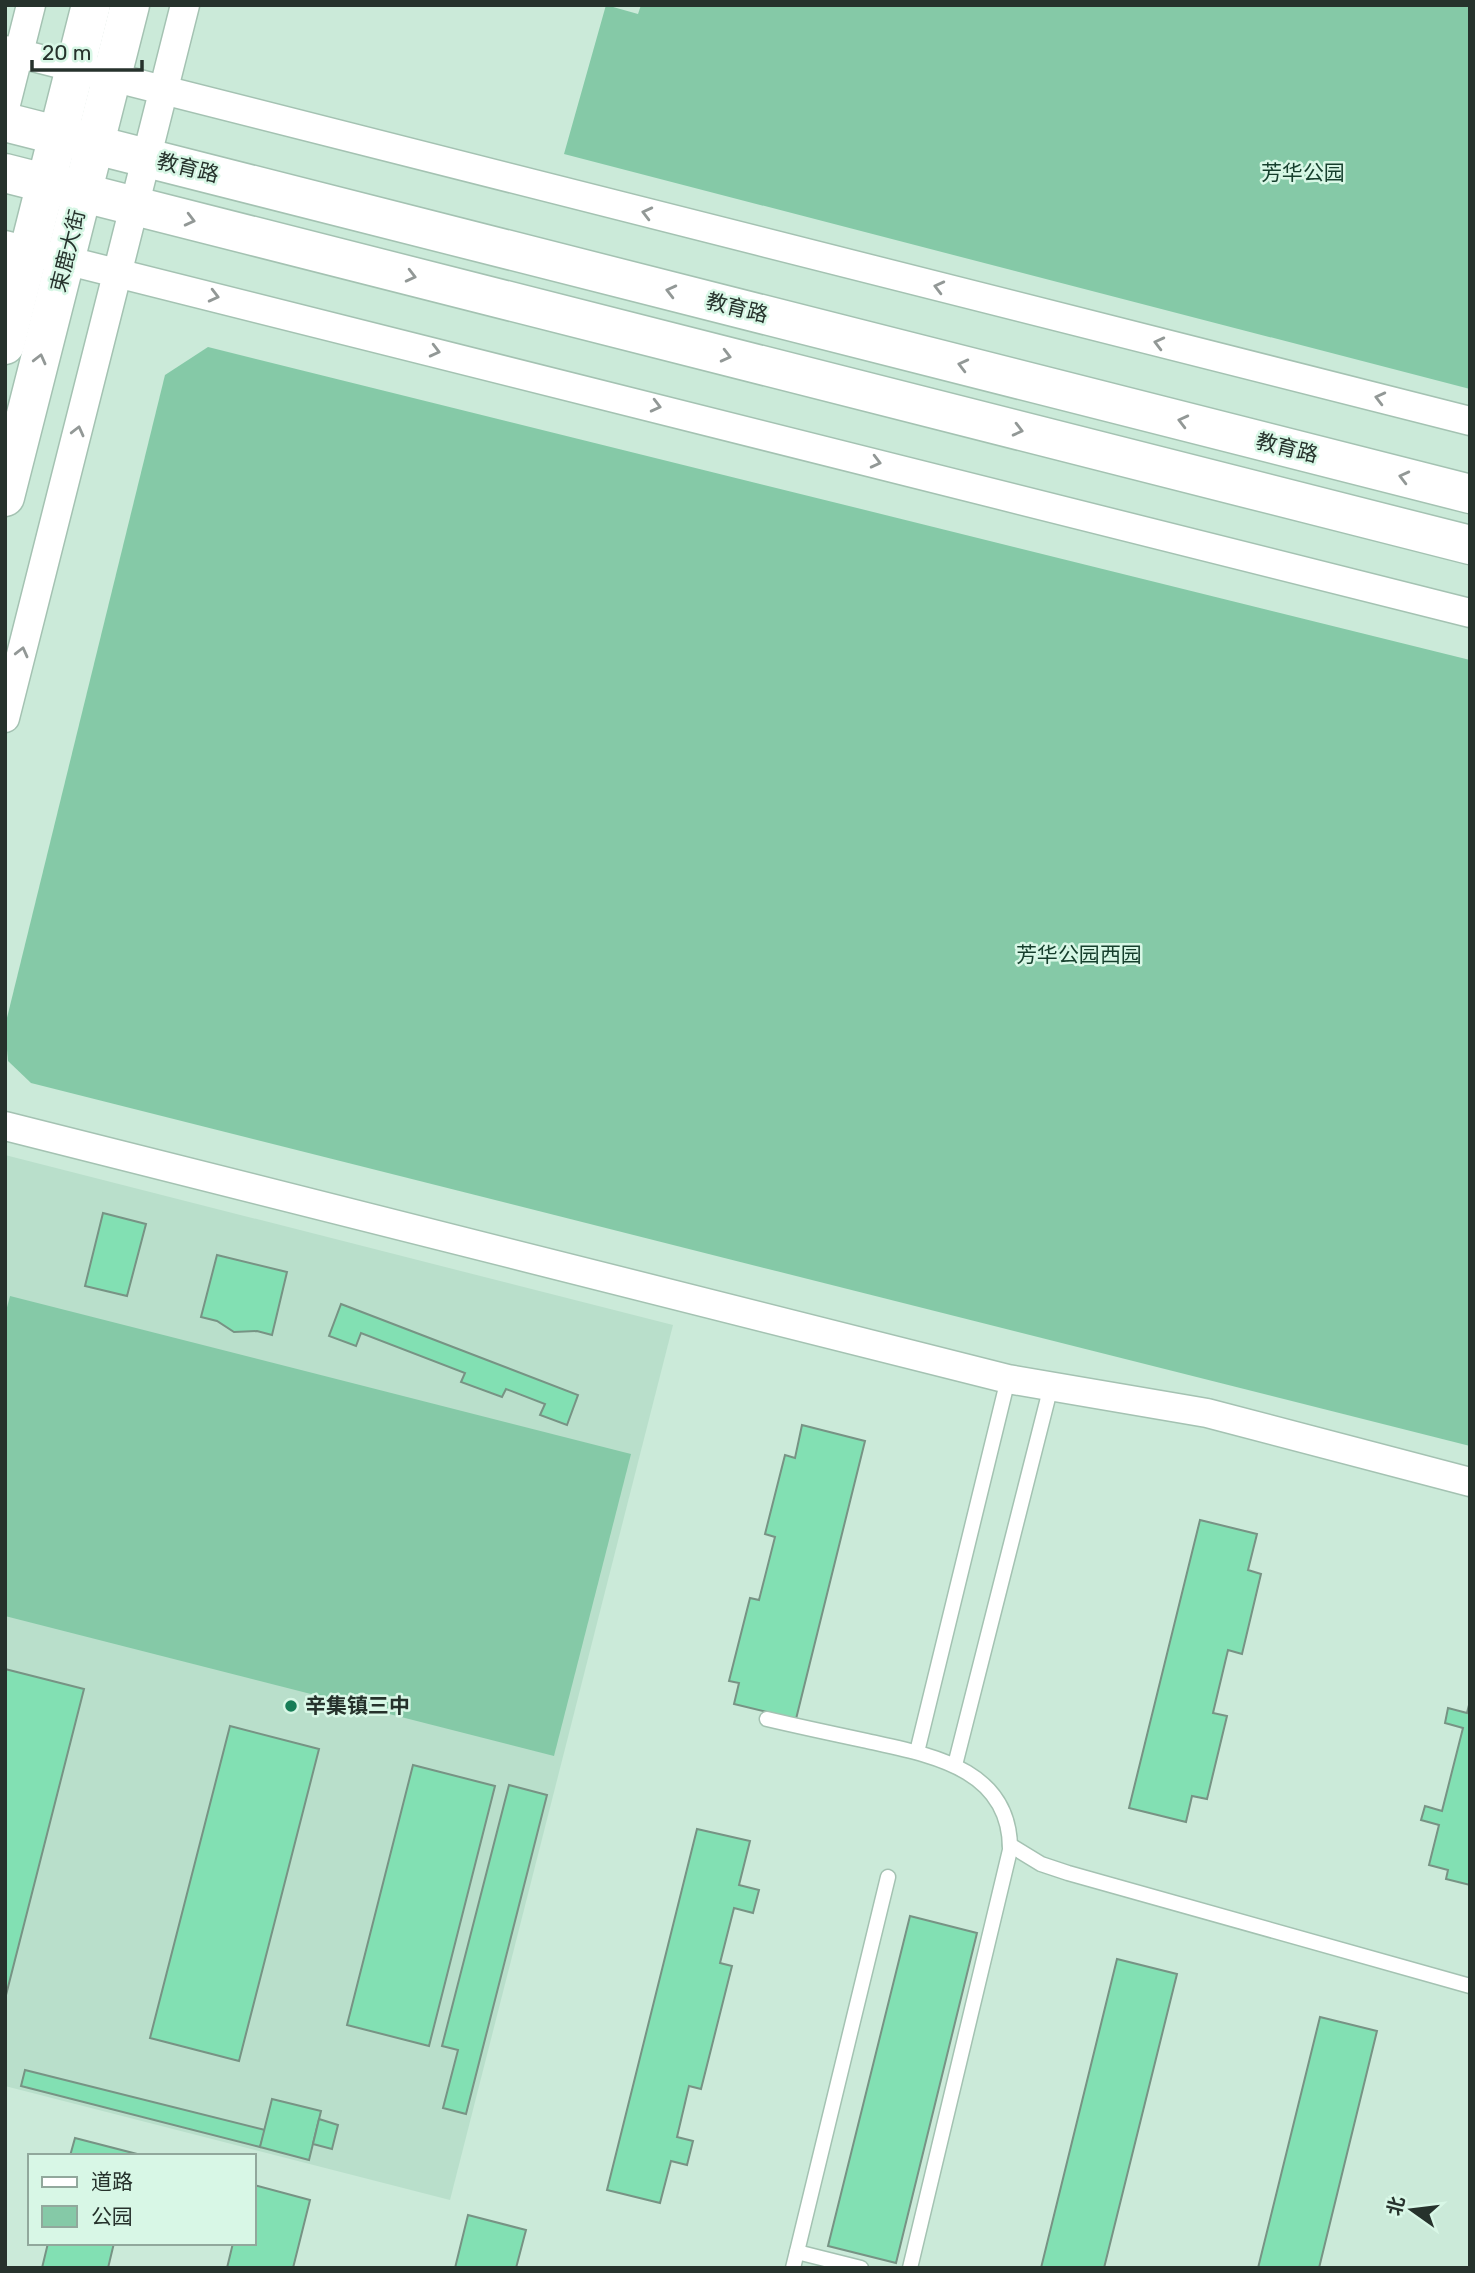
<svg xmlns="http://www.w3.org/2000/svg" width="1475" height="2273" viewBox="0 0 1475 2273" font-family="Rubik,'Noto Sans SC',sans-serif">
  <rect width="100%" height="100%" fill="#cbead9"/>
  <path fill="#b9dfcb" d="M5,1155l668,170 -223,875 -445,-114z"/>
  <g fill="#85c9a7">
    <path d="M606,5l32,9 3,-9h829v384l-906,-235z"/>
    <path d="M208,347l1262,313v786l-1439,-363 -23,-22 -3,-35 160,-651z"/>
    <path d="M10,1296l621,158 -77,302 -549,-140v-301z"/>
  </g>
  <g fill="#82e0b3" stroke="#779384" stroke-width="2">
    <path d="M103,1213l43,11 -19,72 -42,-10z"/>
    <path d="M217,1255l70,17 -15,63 -15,-4 -23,1 -17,-11 -16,-4z"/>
    <path d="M341,1304l237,91 -11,30 -27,-10 5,-11 -39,-15 -4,8 -41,-15 4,-9 -104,-40 -5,13 -27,-10z"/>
    <path d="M802,1425l63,16 -69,278 -62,-15 5,-21 -10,-2 21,-83 9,2 16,-63 -10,-3 20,-79 10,3z"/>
    <path d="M1200,1520l57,14 -9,36 13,4 -19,80 -14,-4 -15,63 14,3 -20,83 -15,-3 -6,26 -57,-14z"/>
    <path d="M5,1669l79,20 -79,310z"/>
    <path d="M1470,1701v184l-24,-6 2,-9 -19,-5 10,-40 -18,-5 4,-14 17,5 21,-83 -18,-5 3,-15 19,5z"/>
    <path d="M230,1726l89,23 -80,312 -89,-23z"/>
    <path d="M413,1765l82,21 -66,260 -82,-21z"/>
    <path d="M509,1785l38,10 -81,319 -23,-6 15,-58 -16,-4z"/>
    <path d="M697,1829l53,12 -11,44 20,5 -6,23 -19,-5 -14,55 12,3 -31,123 -12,-3 -12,51 16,4 -6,24 -16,-4 -11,42 -53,-13z"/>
    <path d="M910,1916l67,17 -81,330 -68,-17z"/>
    <path d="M1117,1959l60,15 -73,294h-63z"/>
    <path d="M1320,2017l57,14 -58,237h-61z"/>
    <path d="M25,2070l240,60 -5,17 -239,-61z"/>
    <path d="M272,2099l49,12 -12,49 -49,-13z"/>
    <path d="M319,2119l19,6 -6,24 -19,-5z"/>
    <path d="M75,2138l62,16 -1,2h-66z"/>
    <path d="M254,2185l56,15 -17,68h-66l6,-25h21z"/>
    <path d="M468,2215l58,15 -10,38h-61z"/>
    <path d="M48,2243h66l-6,25h-66z"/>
  </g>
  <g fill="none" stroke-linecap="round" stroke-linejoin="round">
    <g stroke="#a4c2b2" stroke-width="17">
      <g id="service">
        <path d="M767,1719c34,8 67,15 100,22 63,14 144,27 143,109l-100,418"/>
        <path d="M917,1752l91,-373"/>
        <path d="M955,1765l96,-379"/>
        <path d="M1010,1845l31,19 27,9 402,113"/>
        <path d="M797,2252l64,16"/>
        <path d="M793,2268l95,-391"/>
      </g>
    </g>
    <g stroke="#a4c2b2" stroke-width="31">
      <g id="minor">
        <path d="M5,50l1465,371"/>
        <path d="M5,108l26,-103"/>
        <path d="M5,245l1465,368"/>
        <path d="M5,718l180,-713"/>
        <path d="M5,1126l1003,253 199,34 263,69"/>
      </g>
    </g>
    <g stroke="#a4c2b2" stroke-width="41">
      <g id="secondary">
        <path d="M5,345l86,-340"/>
        <path d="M5,497l125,-492"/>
      </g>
    </g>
    <g stroke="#a4c2b2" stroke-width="41">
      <g id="primary">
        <path d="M5,122l1465,372"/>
        <path d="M5,173l1465,372"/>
      </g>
    </g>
    <use href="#service" stroke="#fff" stroke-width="14"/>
    <use href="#minor" stroke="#fff" stroke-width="28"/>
    <use href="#secondary" stroke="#fff" stroke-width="38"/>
    <use href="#primary" stroke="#fff" stroke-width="38"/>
  </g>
  <defs><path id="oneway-chevron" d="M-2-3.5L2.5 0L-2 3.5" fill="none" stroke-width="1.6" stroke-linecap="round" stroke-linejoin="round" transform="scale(1.75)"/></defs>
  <g stroke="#929896">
    <use href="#oneway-chevron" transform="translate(647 213) rotate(-166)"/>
    <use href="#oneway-chevron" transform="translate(190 220) rotate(14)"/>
    <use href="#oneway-chevron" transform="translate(411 276) rotate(14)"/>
    <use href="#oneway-chevron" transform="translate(939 287) rotate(-166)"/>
    <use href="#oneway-chevron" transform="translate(671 291) rotate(-166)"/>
    <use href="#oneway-chevron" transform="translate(214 296) rotate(14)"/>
    <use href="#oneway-chevron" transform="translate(1159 343) rotate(-166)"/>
    <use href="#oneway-chevron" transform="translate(435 351) rotate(14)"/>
    <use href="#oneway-chevron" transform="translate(726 356) rotate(14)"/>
    <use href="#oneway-chevron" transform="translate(40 359) rotate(-76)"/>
    <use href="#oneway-chevron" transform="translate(963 365) rotate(-166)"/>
    <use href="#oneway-chevron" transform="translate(1380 398) rotate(-166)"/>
    <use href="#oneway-chevron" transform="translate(656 406) rotate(14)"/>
    <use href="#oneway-chevron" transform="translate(1183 421) rotate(-166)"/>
    <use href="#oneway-chevron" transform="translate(1018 430) rotate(14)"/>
    <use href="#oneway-chevron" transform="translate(78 431) rotate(-76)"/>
    <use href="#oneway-chevron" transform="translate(876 462) rotate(14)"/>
    <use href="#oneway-chevron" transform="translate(1404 477) rotate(-166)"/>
    <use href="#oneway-chevron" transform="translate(22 652) rotate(-76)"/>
  </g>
  <circle fill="#177d57" stroke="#d8f7e6" stroke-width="2.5" cx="291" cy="1706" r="7"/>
  <g text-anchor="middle" stroke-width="5" stroke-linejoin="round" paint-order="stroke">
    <g font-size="21" fill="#26322c" stroke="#d8f7e6">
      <text transform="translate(188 168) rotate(14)" y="7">教育路</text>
      <text transform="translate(68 251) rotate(-76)" y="7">束鹿大街</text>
      <text transform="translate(737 308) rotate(14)" y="7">教育路</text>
      <text transform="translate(1287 448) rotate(14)" y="7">教育路</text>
    </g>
    <g font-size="21" fill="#153e2c" stroke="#d8f7e6">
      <text x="1303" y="180">芳华公园</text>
      <text x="1079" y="962">芳华公园西园</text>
    </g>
    <g font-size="21" font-weight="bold" fill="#26322c" stroke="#d8f7e6" text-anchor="start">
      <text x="305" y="1713">辛集镇三中</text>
    </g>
  </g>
  <rect width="1475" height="2273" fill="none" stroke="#26322c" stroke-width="14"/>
  <rect x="28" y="2154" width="228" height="91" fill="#d8f7e6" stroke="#91a89c" stroke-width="2"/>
  <rect x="42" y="2177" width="35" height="10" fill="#ffffff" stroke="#91a89c" stroke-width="2"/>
  <text x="91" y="2189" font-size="21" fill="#26322c">道路</text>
  <rect x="42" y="2206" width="35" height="21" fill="#85c9a7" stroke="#91a89c" stroke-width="2"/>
  <text x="91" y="2224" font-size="21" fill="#26322c">公园</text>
  <g transform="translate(1412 2210) rotate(284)" stroke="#d8f7e6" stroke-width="5" paint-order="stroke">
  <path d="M0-5L12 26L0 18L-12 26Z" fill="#26322c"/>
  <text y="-10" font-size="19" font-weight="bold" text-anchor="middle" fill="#26322c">北</text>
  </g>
  <path d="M32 60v10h110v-10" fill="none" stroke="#26322c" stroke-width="3.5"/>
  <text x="42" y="60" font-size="21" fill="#26322c" stroke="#d8f7e6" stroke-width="5" paint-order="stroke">20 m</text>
</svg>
